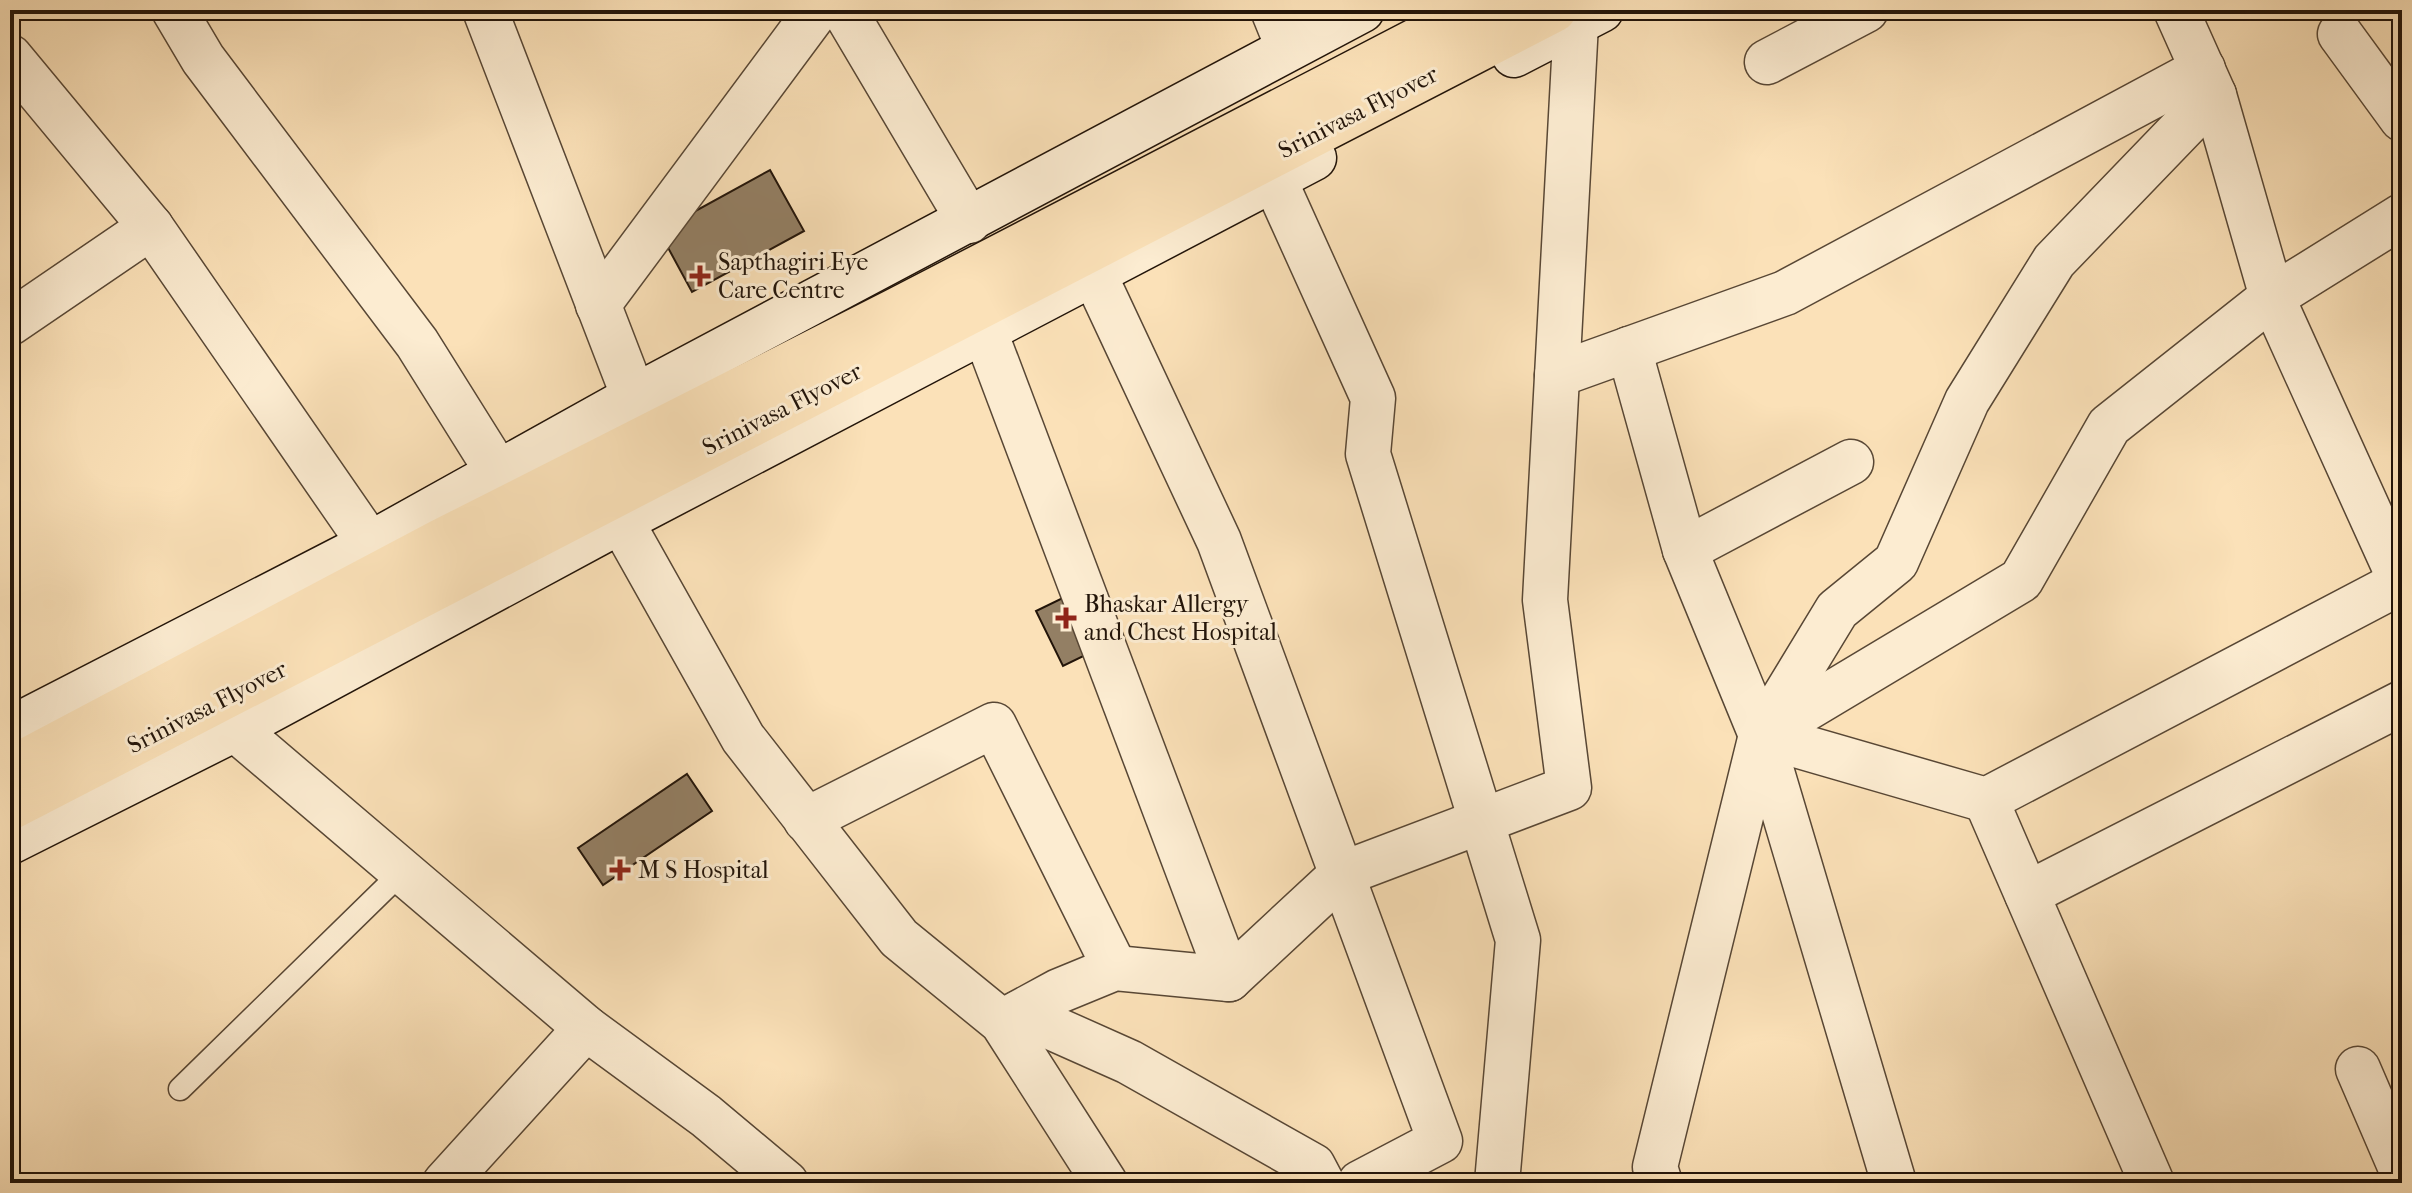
<svg xmlns="http://www.w3.org/2000/svg" width="2412" height="1193" viewBox="0 0 2412 1193" font-family="'IM FELL French Canon',serif">
  <rect width="100%" height="100%" fill="#fbe1b8"/>
  <filter id="stains"><feTurbulence type="fractalNoise" baseFrequency=".0025" numOctaves="4"/><feColorMatrix values="0 0 0 0 .2 0 0 0 0 .09 0 0 0 0 .02 0 0 0 .5 -.17"/></filter>
  <radialGradient id="worn" r=".72"><stop offset=".6" stop-color="#630" stop-opacity="0"/><stop offset="1" stop-color="#630" stop-opacity=".3"/></radialGradient>
  <g fill="#937f64" stroke="#221409" stroke-width="2">
    <path d="M770,170l34,61 -112,61 -33,-61z"/>
    <path d="M1075,592l27,55 -39,19 -27,-55z"/>
    <path d="M687,774l25,37 -109,74 -25,-37z"/>
  </g>
  <g fill="none" stroke-linecap="round" stroke-linejoin="round">
    <g stroke="#584735" stroke-width="25">
      <path id="lane" d="M180,1089l224,-219"/>
    </g>
    <g stroke="#584735" stroke-width="47">
      <g id="street">
        <path d="M174,10l29,49 214,284 82,131"/>
        <path d="M485,10l149,387"/>
        <path d="M844,10l125,211"/>
        <path d="M1273,10l15,37"/>
        <path d="M2176,10l38,85 58,202 130,287"/>
        <path d="M2340,34l62,85"/>
        <path d="M10,57l141,170 219,317"/>
        <path d="M1767,62l99,-52"/>
        <path d="M1274,179l99,219 -5,56 150,486 -21,243"/>
        <path d="M1094,274l125,267 221,600 -80,42"/>
        <path d="M598,305l219,-295"/>
        <path d="M10,323l141,-96"/>
        <path d="M985,332l244,647"/>
        <path d="M1629,349l56,201 76,185 133,448"/>
        <path d="M1557,375l228,-82 418,-224"/>
        <path d="M621,521l122,217 156,200 103,84 103,161"/>
        <path d="M1685,550l166,-88"/>
        <path d="M235,729l351,299 120,88 80,67"/>
        <path d="M1767,732l254,-152 88,-154 163,-129 130,-81"/>
        <path d="M1761,735l225,65 415,-218"/>
        <path d="M1986,800l166,383"/>
        <path d="M806,820l188,-95 121,243"/>
        <path d="M2027,894l375,-191"/>
        <path d="M1019,1013l110,49 184,104 9,17"/>
        <path d="M1002,1022l57,-31 56,-23 114,11 113,-105 227,-86 -24,-188 31,-577"/>
        <path d="M2358,1069l44,102"/>
        <path d="M445,1183l141,-155"/>
        <path d="M1660,1183l-5,-16 106,-432 76,-125 59,-48 71,-161 87,-140 160,-166"/>
      </g>
    </g>
    <g stroke="#221409" stroke-width="47">
      <g id="secondary">
        <path d="M1514,55l87,-45"/>
        <path d="M10,729l360,-185 264,-147 728,-387"/>
        <path d="M10,842l225,-113 386,-208 693,-363"/>
      </g>
    </g>
    <g stroke="#221409" stroke-width="47">
      <g id="primary">
        <path d="M10,769l431,-228 454,-230 580,-301"/>
        <path d="M10,808l1544,-798"/>
      </g>
    </g>
    <use href="#lane" stroke="#fcecd1" stroke-width="22"/>
    <use href="#street" stroke="#fcecd1" stroke-width="44"/>
    <use href="#secondary" stroke="#fcecd1" stroke-width="44"/>
    <use href="#primary" stroke="#fbe1b8" stroke-width="44"/>
  </g>
  <g fill="#8f2418" stroke="#fcecd1" stroke-width="3">
    <path d="M696 264h8v8h8v8h-8v8h-8v-8h-8v-8h8z"/>
    <path d="M1062 606h8v8h8v8h-8v8h-8v-8h-8v-8h8z"/>
    <path d="M616 858h8v8h8v8h-8v8h-8v-8h-8v-8h8z"/>
  </g>
  <g text-anchor="middle" stroke-width="6" stroke-linejoin="round" paint-order="stroke">
    <g font-size="24" fill="#221409" stroke="#fcecd1">
      <text transform="translate(1358 112) rotate(-27)" y="8">Srinivasa Flyover</text>
      <text transform="translate(782 409) rotate(-27)" y="8">Srinivasa Flyover</text>
      <text transform="translate(207 707) rotate(-27)" y="8">Srinivasa Flyover</text>
    </g>
    <g font-size="24" fill="#221409" stroke="#fcecd1" text-anchor="start">
      <text x="718" y="270">Sapthagiri Eye<tspan x="718" dy="28">Care Centre</tspan></text>
      <text x="1084" y="612">Bhaskar Allergy<tspan x="1084" dy="28">and Chest Hospital</tspan></text>
      <text x="638" y="878">M S Hospital</text>
    </g>
  </g>
  <rect width="2412" height="1193" fill="none" stroke="#fbe1b8" stroke-width="40"/>
  <rect x="12" y="12" width="2388" height="1169" fill="none" stroke="#221409" stroke-width="4"/>
  <rect x="20" y="20" width="2372" height="1153" fill="none" stroke="#221409" stroke-width="2"/>
  <rect width="100%" height="100%" filter="url(#stains)"/>
  <rect width="100%" height="100%" fill="url(#worn)"/>
</svg>
